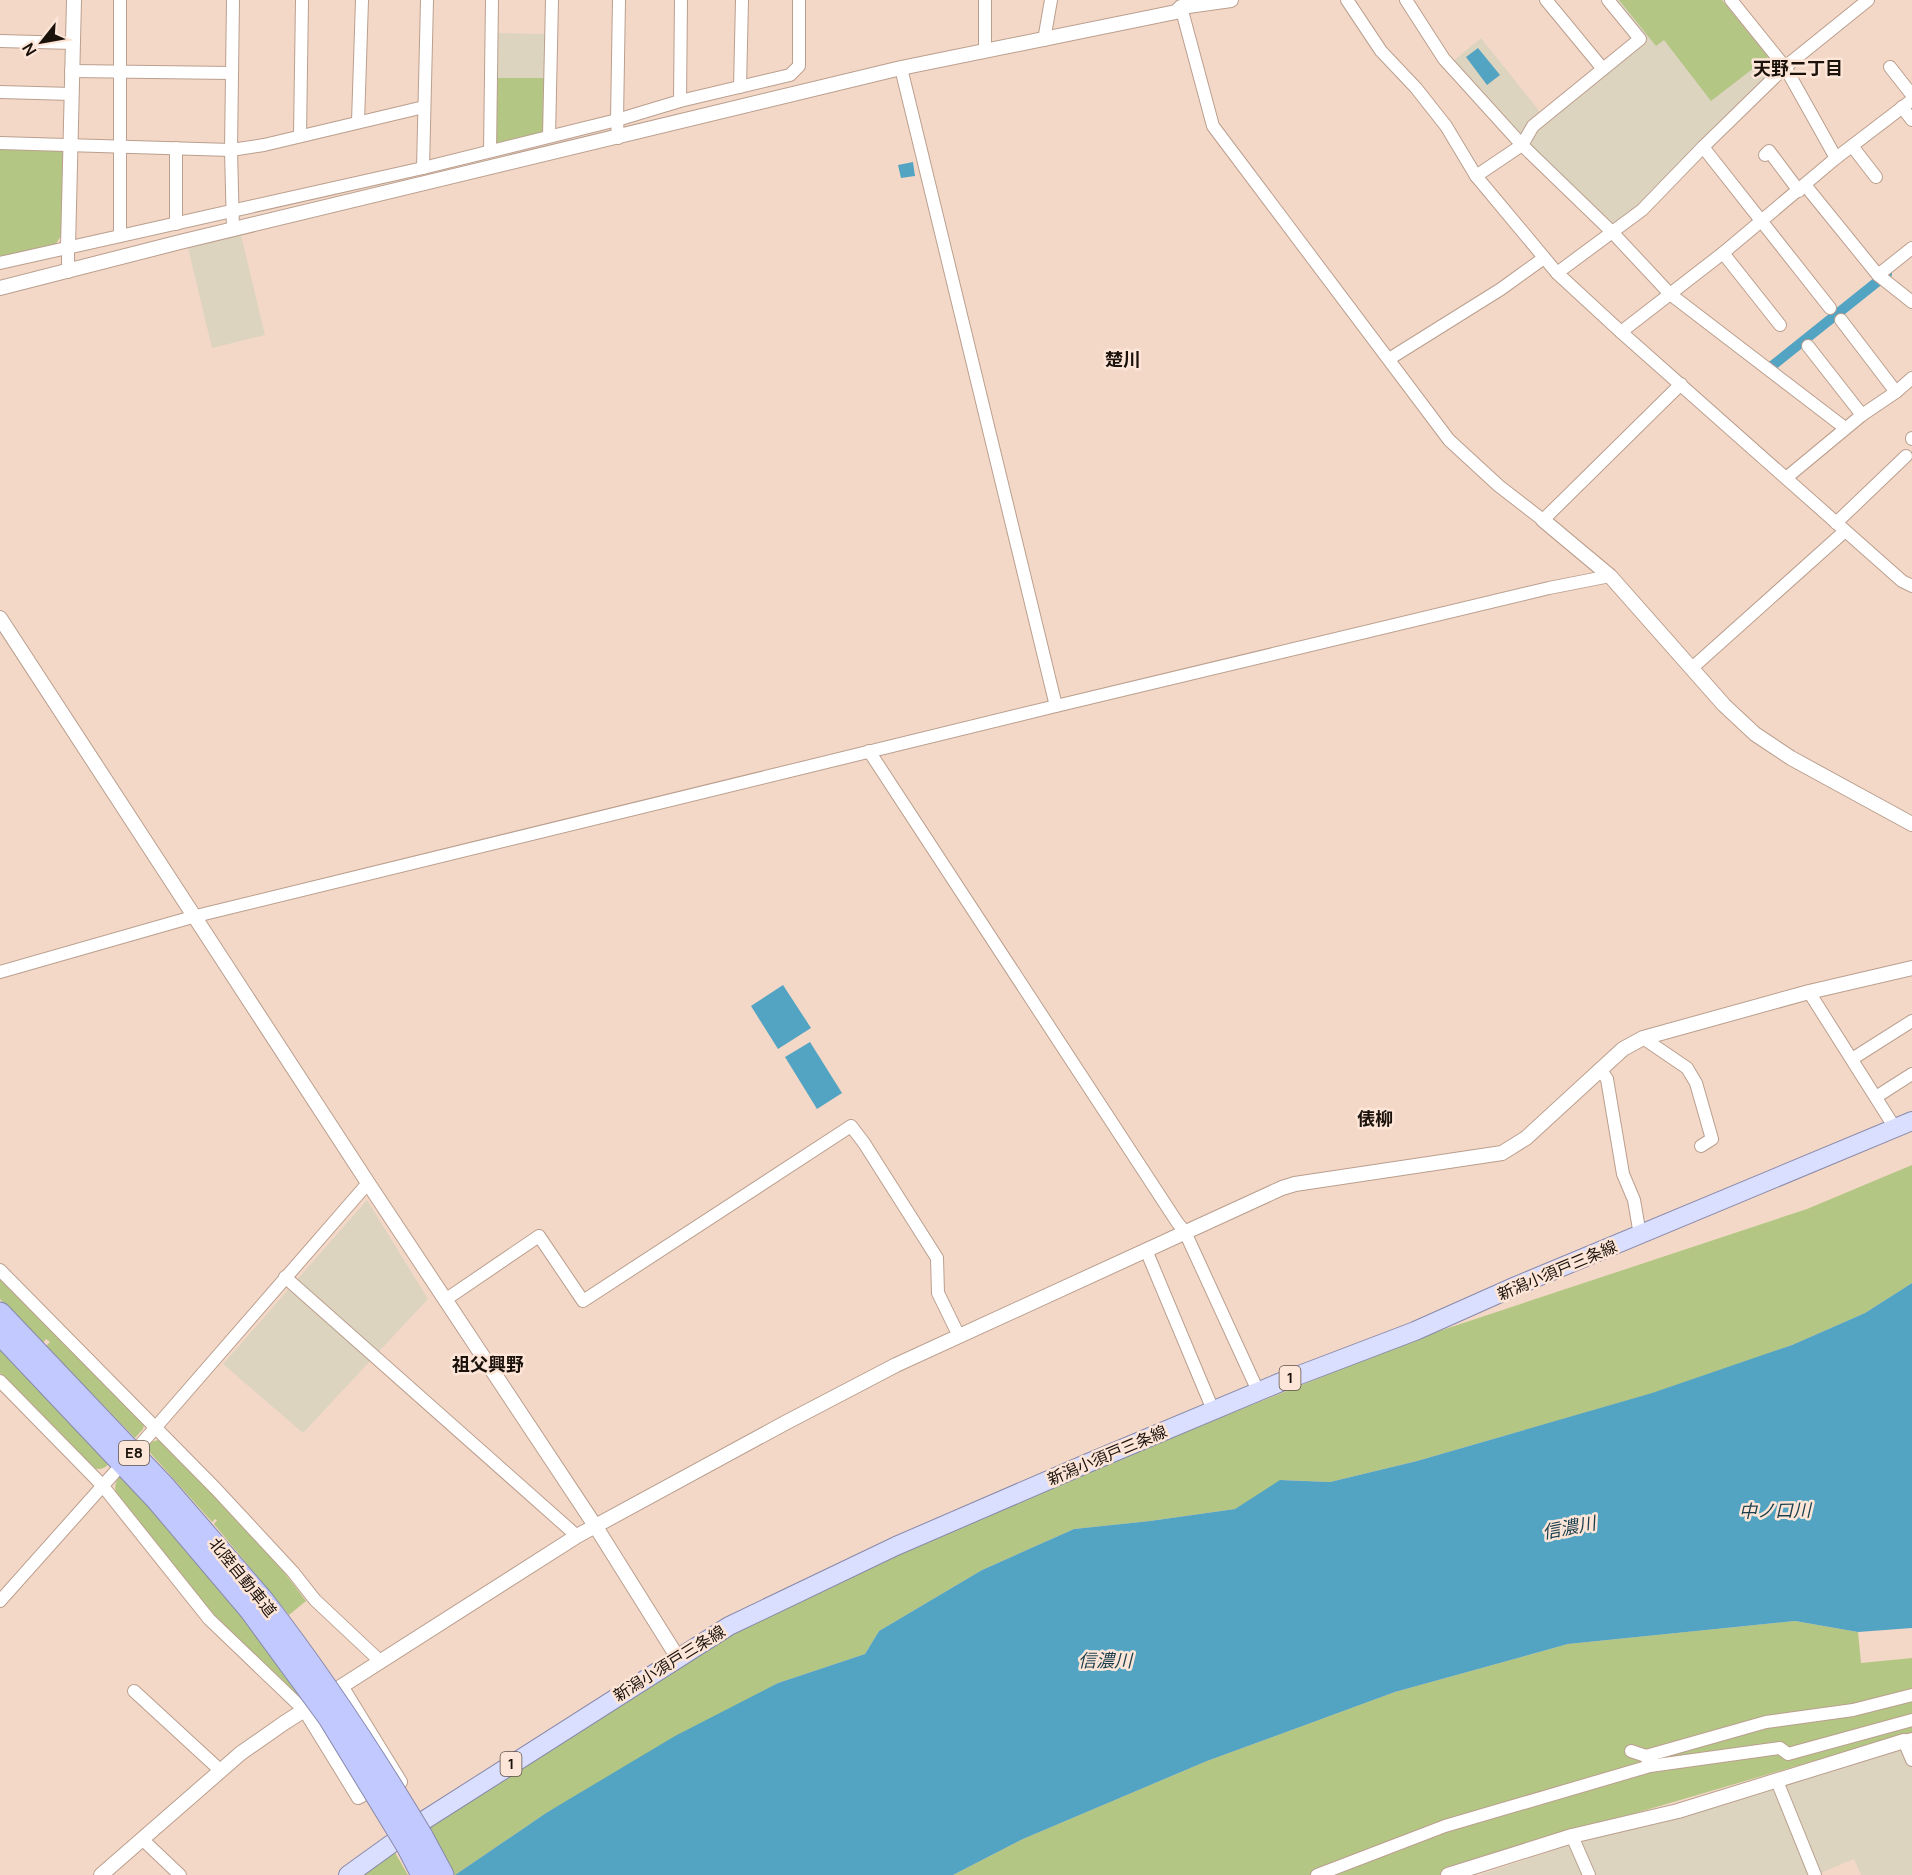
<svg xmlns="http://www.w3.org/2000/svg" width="1912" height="1875" viewBox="0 0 1912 1875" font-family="Manrope,'Noto Sans JP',sans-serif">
  <rect width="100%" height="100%" fill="#f4d8c7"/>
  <g fill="#dcd4bf">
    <path d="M241,235l24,100 -53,13 -24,-100z"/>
    <path d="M367,1200l61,99 -125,134 -80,-69z"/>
    <path d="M1912,1742v133h-51l-7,-16 -36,15 -36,-87z"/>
    <path d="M1775,1784l37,91h-334l102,-33z"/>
  </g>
  <g fill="#ddd4bf">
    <path d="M1612,0h115l53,66 -142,141 -26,23 -160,-168 29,-24 64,80 100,-77z"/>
    <path d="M496,33l51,1 -1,44h-51z"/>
  </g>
  <g fill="#b4c684">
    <path d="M1619,0h103l46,57 -57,44 -47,-61 -8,6z"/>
    <path d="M495,78h51l-1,52 -2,3 -46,12 -4,-4z"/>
    <path d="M0,148l64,2 -2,84 -9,15 -53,12z"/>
    <path d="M1912,1165v118l-47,30 -73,32 -139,48 -236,68 -87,21 -46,-2 -49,29 -85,12 -76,8 -92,41 -103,61 -14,23 -87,29 -232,130 -91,62h-3l-26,-48 311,-196 68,-35 291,-128 319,-129 392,-130z"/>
    <path d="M0,1276l139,142 5,7 -1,4 -8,9 -89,-92 4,-4 -4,-3 -3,4 -43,-44z"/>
    <path d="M0,1348l110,115c-6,6 -11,8 -19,4l-91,-94z"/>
    <path d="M158,1440l5,2c49,51 101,101 143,159l-17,14 -75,-91 3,-4 -2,-1 -3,3 -66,-74 5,-6z"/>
    <path d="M121,1474l113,130 69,94 -2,2 -82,-79 -102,-126c-4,-8 -1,-15 4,-21z"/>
    <path d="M1795,1621l63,11 3,31 51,-5v77l-64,16 -250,73 -157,51h-488l70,-36 184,-78 188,-69 173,-48z"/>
    <path d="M394,1851l14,24h-46z"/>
  </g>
  <g fill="#53a4c3">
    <path d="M1478,48l22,27 -13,10 -21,-28z"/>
    <path d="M913,162l2,14 -14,2 -3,-13z"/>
    <path d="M783,985l28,43 -33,21 -27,-43z"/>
    <path d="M810,1042l32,51 -25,16 -32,-52z"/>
    <path d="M1912,1283v345l-54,4 -63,-11 -227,23 -173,48 -188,69 -184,78 -70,36h-498l91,-62 129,-77 103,-53 87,-29 14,-23 103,-61 92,-41 76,-8 85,-12 45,-29 50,2 87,-21 235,-68 140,-48 73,-32z"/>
  </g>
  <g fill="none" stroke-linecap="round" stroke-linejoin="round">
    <path stroke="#53a4c3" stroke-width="10" d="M1772,366l115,-92"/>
    <g stroke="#ba9f8f" stroke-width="14">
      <g id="minor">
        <path d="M120,0v236"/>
        <path d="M233,0l-2,150 2,80"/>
        <path d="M985,0v51"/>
        <path d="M1347,0l34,51 35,37 30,38 30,50 81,97 64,59 281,249 10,5"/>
        <path d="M1406,0l38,59 78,86 91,88 57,61 175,134"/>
        <path d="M1546,0l57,69"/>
        <path d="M1731,0l54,67 51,91"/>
        <path d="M1181,7l32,119 236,314 50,46 44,34 138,-136"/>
        <path d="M1044,40l7,-40"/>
        <path d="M0,41l73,2"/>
        <path d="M1890,67l22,28"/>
        <path d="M901,68l155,638"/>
        <path d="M71,71l161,2"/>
        <path d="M740,87l2,-87"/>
        <path d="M0,92l72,2"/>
        <path d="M680,101l1,-101"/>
        <path d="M1902,107l10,13"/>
        <path d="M358,122l4,-122"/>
        <path d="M300,136l2,-136"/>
        <path d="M549,136l3,-136"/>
        <path d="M618,138l-1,-18 2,-120"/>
        <path d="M0,143l231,7 33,-5 160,-38"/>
        <path d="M1852,146l24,31"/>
        <path d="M1703,147l127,161"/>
        <path d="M490,151l2,-151"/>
        <path d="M1765,155l4,-4 30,40"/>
        <path d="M423,168l4,-168"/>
        <path d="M1476,176l46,-31 11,-19 107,-87 -32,-39"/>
        <path d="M1805,185l73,90 34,27"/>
        <path d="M176,224v-76"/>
        <path d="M1723,253l57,72"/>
        <path d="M0,263l423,-95 194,-48 63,-19 110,-26 9,-9v-66"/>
        <path d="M68,272v-25"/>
        <path d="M1557,273l85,-63 61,-63 82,-80 83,-67"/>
        <path d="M1878,275l34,-27"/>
        <path d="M1841,320l55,72"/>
        <path d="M1621,332l102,-79 113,-95 76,-58"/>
        <path d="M1808,346l54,69"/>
        <path d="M1389,359l112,-70 43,-31"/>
        <path d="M1912,439v-1"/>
        <path d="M1786,478l76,-63 34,-23 16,-14"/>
        <path d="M1836,523l70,-67"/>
        <path d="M1692,668l153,-137"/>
        <path d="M869,751l308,471 8,10 73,159"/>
        <path d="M0,972l196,-56 860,-210 493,-118 61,-12"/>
        <path d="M1809,992l86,136"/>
        <path d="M1643,1038l44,30 9,15 16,56 -11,7"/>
        <path d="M1852,1059l60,-38"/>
        <path d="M1600,1069l7,10 16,95 11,26 6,35"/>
        <path d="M1876,1097l36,-23"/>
        <path d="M1146,1250l67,160"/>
        <path d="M0,1270l216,219 77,83 22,28 65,61"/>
        <path d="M285,1277l292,259"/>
        <path d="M445,1300l94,-64 44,65 268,-175 13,17 73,115 1,35 21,43"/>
        <path d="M0,1381l102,104 107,134 95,91 54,88 20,-11"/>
        <path d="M142,1443l226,-260"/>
        <path d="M0,1601l115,-129"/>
        <path d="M342,1686l59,96"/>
        <path d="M134,1691l87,80"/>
        <path d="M1912,1739l-8,2 8,19"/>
        <path d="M1631,1751l15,5"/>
        <path d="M1650,1766l-4,-10 120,-34 87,-12 59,-15"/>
        <path d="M1777,1781l38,94"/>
        <path d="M1572,1836l17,39"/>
        <path d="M142,1839l38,36"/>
        <path d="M1317,1875l128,-49 205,-60 130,-18 8,6 124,-34"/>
      </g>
    </g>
    <g stroke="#ba9f8f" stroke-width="16">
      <g id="tertiary">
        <path d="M68,247l6,-247"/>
        <path d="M0,288l180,-46 721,-174 275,-56 5,-5 50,-7"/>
        <path d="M1543,520l67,56 114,129 31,29 36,24 121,66"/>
        <path d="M0,618l368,565 228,344 82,131"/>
        <path d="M101,1875l140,-122 43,-30 293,-187 208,-113 111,-58 386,-177 13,-4 207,-31 24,-15 97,-89 20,-11 166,-46 103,-24"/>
        <path d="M1448,1875l124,-39 106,-25 226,-70"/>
      </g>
    </g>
    <g stroke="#8889aa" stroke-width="20">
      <path id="primary" d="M348,1875l75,-54 306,-195 167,-80 192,-83 193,-81 134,-51 101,-45 396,-165"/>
    </g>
    <g stroke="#8889aa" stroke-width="23">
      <g id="motorway">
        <path d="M0,1313l166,175 96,111"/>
        <path d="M0,1334l156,165 94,111"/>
        <path d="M422,1836l21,39"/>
        <path d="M407,1846l15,29"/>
      </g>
    </g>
    <use href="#minor" stroke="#fff" stroke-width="12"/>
    <use href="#tertiary" stroke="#fff" stroke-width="14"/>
    <use href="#primary" stroke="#dadfff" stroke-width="18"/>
    <use href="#motorway" stroke="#c2c9ff" stroke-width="21"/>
    <g stroke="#8889aa" stroke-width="23" stroke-linecap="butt">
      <g id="motorway-bridge">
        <path d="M262,1599c59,76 111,155 160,237"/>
        <path d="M250,1610l79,108 78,128"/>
      </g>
    </g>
    <use href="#motorway-bridge" stroke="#c2c9ff" stroke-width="21"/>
  </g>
  <g text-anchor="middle" stroke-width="5" stroke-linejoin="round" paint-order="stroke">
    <g fill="#fde6d8" stroke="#5f5249" stroke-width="1.5">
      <rect x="1279.5" y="1366" width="21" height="24" rx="4.5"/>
      <rect x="119" y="1441" width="30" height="24" rx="4.5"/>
      <rect x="500.5" y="1752" width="21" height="24" rx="4.5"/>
    </g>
    <g font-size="15" font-weight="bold" fill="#1b120c">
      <text x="1290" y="1383">1</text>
      <text x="134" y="1458">E8</text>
      <text x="511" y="1769">1</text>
    </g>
    <g font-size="16" fill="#1b120c" stroke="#fde6d8">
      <text transform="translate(1557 1270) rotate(-23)" y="6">新潟小須戸三条線</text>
      <text transform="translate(1107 1455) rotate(-23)" y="6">新潟小須戸三条線</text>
      <text transform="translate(243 1577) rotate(51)" y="6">北陸自動車道</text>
      <text transform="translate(669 1663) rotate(-32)" y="6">新潟小須戸三条線</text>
    </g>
    <g font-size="18" font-weight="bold" fill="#1b120c" stroke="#fde6d8">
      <text x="1798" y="75">天野二丁目</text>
      <text x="1123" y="366">楚川</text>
      <text x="1375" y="1125">俵柳</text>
      <text x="488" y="1371">祖父興野</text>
    </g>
    <g font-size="18" font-style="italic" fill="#1b3f4d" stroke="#fde6d8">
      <text transform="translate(1775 1511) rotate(-1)" y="6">中ノ口川</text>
      <text transform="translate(1569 1528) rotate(-11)" y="6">信濃川</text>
      <text x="1105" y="1667">信濃川</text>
    </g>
  </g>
  <g transform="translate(42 42) rotate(239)" stroke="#fde6d8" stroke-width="4.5" paint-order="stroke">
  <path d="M0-4.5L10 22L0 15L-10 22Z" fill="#1b120c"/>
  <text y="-9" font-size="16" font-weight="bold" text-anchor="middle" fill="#1b120c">N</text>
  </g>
</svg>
